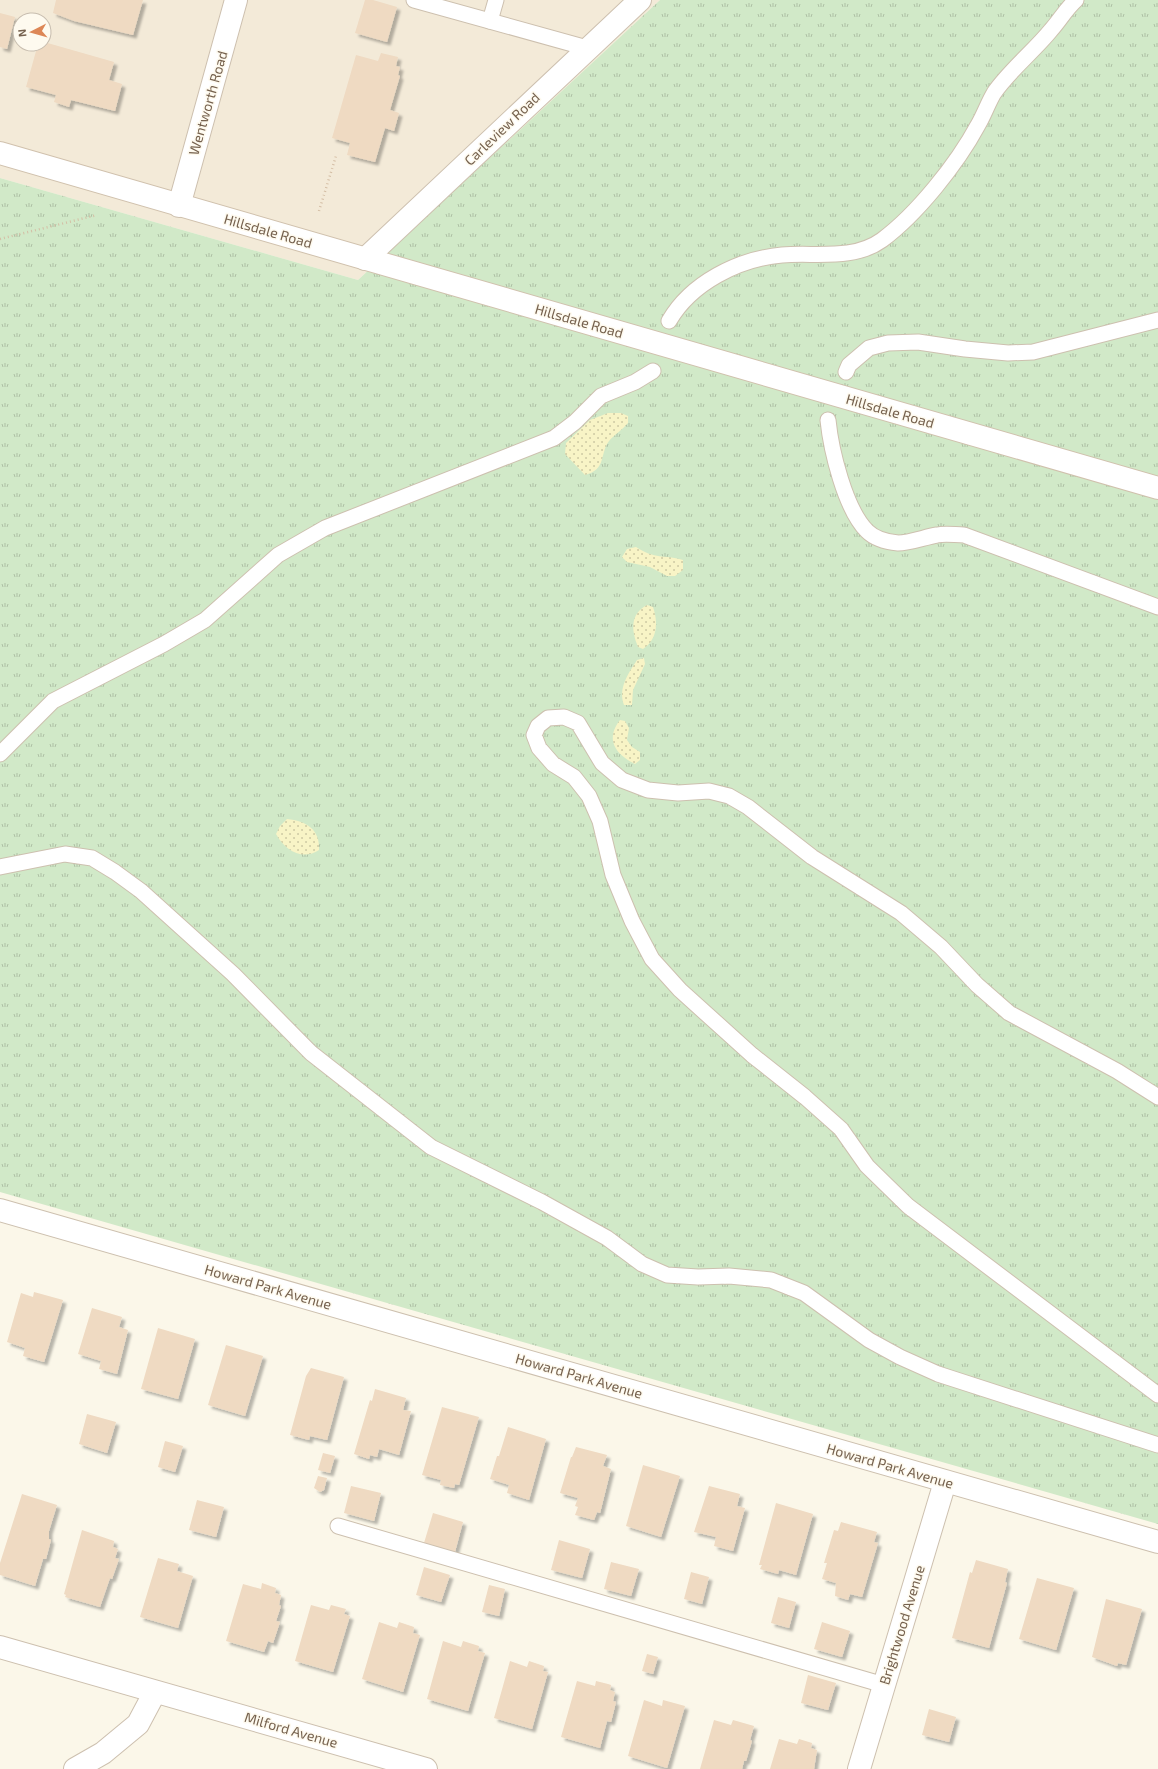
<svg xmlns="http://www.w3.org/2000/svg" width="1158" height="1769" viewBox="0 0 1158 1769" font-family="'Exo 2',sans-serif">
  <defs>
    <pattern id="grass-tufts" width="24" height="20" patternUnits="userSpaceOnUse"><rect width="24" height="20" fill="#d1e9c8"/><path d="M3 7l-1-3M5 7V3M7 7l1-3M15 17l-1-3M17 17v-4M19 17l1-3" fill="none" stroke="#aec0a5"/></pattern>
    <pattern id="sand-dots" width="8" height="8" patternUnits="userSpaceOnUse"><rect width="8" height="8" fill="#f8f4c6"/><path d="M2 2h.1M6 6h.1" fill="none" stroke="#cdc9a3" stroke-width="1.8" stroke-linecap="round"/></pattern>
    <filter id="shadow"><feDropShadow dx="3.5" dy="3.5" stdDeviation="1" flood-color="#0004"/></filter>
  </defs>
  <rect width="100%" height="100%" fill="#fbf7e9"/>
  <path fill="#f3ead8" fill-rule="evenodd" d="M0,0h660l-302,280 -358,-102zM20,20h24v24h-24z"/>
  <path fill="url(#grass-tufts)" d="M660,0h498v1524l-1158,-332v-1014l358,102z"/>
  <g fill="url(#sand-dots)">
    <path d="M608,413h13l7,3v7c-6,7 -14,12 -19,18 -10,14 -2,28 -24,34l-20,-21 1,-11 24,-23z"/>
    <path d="M636,547c20,13 27,7 47,13v10l-8,6h-8l-17,-9 -23,-5 -5,-5 5,-8z"/>
    <path d="M647,605l6,2c5,15 5,32 -10,42l-5,-2c-7,-17 -8,-33 9,-42z"/>
    <path d="M644,658l1,6 -12,26 -1,15h-8c-6,-17 4,-31 13,-45z"/>
    <path d="M620,720l5,1 4,7 -2,12 5,7 8,5v8l-5,4c-20,-10 -30,-25 -15,-44z"/>
    <path d="M287,819c19,2 33,10 32,31 -16,11 -34,1 -43,-16l4,-8z"/>
  </g>
  <g fill="#efdac2" filter="url(#shadow)">
    <path d="M56,0h87l-10,35 -59,-14 -21,-8z"/>
    <path d="M365,0h8l24,7 -10,35 -32,-9z"/>
    <path d="M0,13l15,4 -8,32 -7,-2z"/>
    <path d="M44,42l70,20 -5,18 13,4 -7,27 -44,-11 -2,7 -15,-5 2,-7 -30,-8 12,-43h6z"/>
    <path d="M381,53l17,4 -2,9 4,1 -2,8 2,1 -10,34 9,3 -5,18 -9,-3 -10,34 -28,-7 3,-12 -18,-5 24,-83 22,6z"/>
    <path d="M34,1292l29,8 -19,62 -21,-6 2,-8 -18,-6 14,-49 12,4z"/>
    <path d="M92,1308l30,9 -3,10 9,3 -11,44 -18,-5 2,-8 -23,-7z"/>
    <path d="M158,1328l37,11 -17,60 -37,-10z"/>
    <path d="M226,1345l37,11 -18,60 -37,-11z"/>
    <path d="M311,1368l33,9 -17,63 -17,-4 -1,4 -19,-5 16,-59z"/>
    <path d="M375,1389l31,9 -3,12 8,1 -12,44 -20,-6 -2,8 -7,-2 -1,4 -15,-5 16,-54 2,1z"/>
    <path d="M442,1407l37,10 -20,68 -4,-1 -1,4 -14,-3 1,-5 -19,-5z"/>
    <path d="M87,1414l29,8 -9,31 -28,-9z"/>
    <path d="M508,1427l38,12 -17,61 -22,-7 2,-8 -19,-6 7,-23h2z"/>
    <path d="M165,1441l18,5 -8,26 -17,-5z"/>
    <path d="M576,1447l31,8 -4,11 8,3 -11,44 -3,-1 -3,8 -19,-5 3,-8 -3,-1 3,-8 -18,-5 11,-36h1z"/>
    <path d="M323,1453l12,3 -5,17 -12,-3z"/>
    <path d="M643,1465l37,11 -19,61 -35,-11z"/>
    <path d="M318,1476l9,2 -3,12 -4,2 -6,-4z"/>
    <path d="M351,1486l30,7 -7,28 -30,-8z"/>
    <path d="M709,1486l31,8 -3,12 8,2 -12,43 -19,-5 2,-9 -22,-5z"/>
    <path d="M22,1494l35,11 -8,26v8l2,1 -5,19h-3l-8,27 -35,-11v-12z"/>
    <path d="M197,1500l27,7 -8,30 -27,-7z"/>
    <path d="M776,1503l37,11 -17,61 -17,-5 -1,4 -18,-5 2,-4h-3z"/>
    <path d="M433,1513l30,9 -8,30 -31,-9z"/>
    <path d="M841,1522l36,10 -3,10 4,1 -16,54 -12,-3 -2,6 -13,-4 1,-13 -14,-4 5,-16h-3l10,-33 4,1z"/>
    <path d="M82,1530l32,11 -1,6 5,2 -3,9 4,1 -7,20 -2,-1 -10,29 -35,-10 1,-2 -2,-1z"/>
    <path d="M559,1540l31,9 -8,29 -31,-8z"/>
    <path d="M158,1558l21,6 -2,7 16,5 -15,52 -38,-11z"/>
    <path d="M976,1560l32,9 -3,13 2,1 -18,65 -37,-10 18,-66 2,1z"/>
    <path d="M611,1562l28,7 -8,27 -27,-7z"/>
    <path d="M424,1567l26,8 -9,27 -25,-7z"/>
    <path d="M691,1572l18,5 -7,27 -18,-5z"/>
    <path d="M1037,1578l37,10 -18,62 -37,-11z"/>
    <path d="M262,1583l14,5 -1,5 6,2 -2,10 2,1 -5,15 4,1 -7,21 -5,-2 -4,11 -38,-11 17,-57 18,5z"/>
    <path d="M489,1585l16,4 -6,27 -17,-4z"/>
    <path d="M778,1597l18,5 -7,26 -18,-5z"/>
    <path d="M1106,1599l36,10 -16,56 -8,-2 -1,3 -25,-9z"/>
    <path d="M311,1605l18,5 2,-5 15,4 -2,5 6,2 -17,56 -38,-11z"/>
    <path d="M379,1622l18,6 2,-6 15,5 -1,6 7,2 -17,57 -41,-13z"/>
    <path d="M822,1622l28,9 -8,26 -28,-8z"/>
    <path d="M443,1641l18,6 2,-6 16,5 -1,5 7,2 -17,58 -41,-12z"/>
    <path d="M647,1654l11,3 -5,17 -11,-3z"/>
    <path d="M510,1661l17,6 2,-6 15,5 -1,5 5,1 -16,57 -38,-11z"/>
    <path d="M808,1675l28,8 -8,27 -27,-7z"/>
    <path d="M577,1681l18,5 1,-5 12,3 3,1 -1,5 5,2 -2,9 3,1 -5,20 -4,-1 -7,27 -39,-11z"/>
    <path d="M644,1700l18,6 1,-6 22,6 -18,62 -39,-12z"/>
    <path d="M929,1709l27,8 -7,25 -27,-7z"/>
    <path d="M714,1720l17,5 2,-5 21,6 -4,14 2,1 -6,20h-2l-2,8h-42z"/>
    <path d="M779,1739l18,5 2,-5 13,4 -1,5 6,2 -3,19h-44z"/>
  </g>
  <g fill="none" stroke-linecap="round" stroke-linejoin="round">
    <g stroke="#cdc0af" stroke-width="17">
      <g id="service">
        <path d="M414,0l173,48"/>
        <path d="M490,21l6,-21"/>
        <path d="M669,321c22,-38 69,-62 113,-66 32,-3 71,6 100,-15 35,-26 75,-76 96,-115 6,-10 10,-22 16,-32 14,-21 41,-43 57,-63 9,-10 15,-21 25,-30"/>
        <path d="M846,372l3,-7 20,-17 19,-5 30,-1 47,7 43,4 25,-1 125,-32"/>
        <path d="M828,420c3,30 17,89 39,111 8,8 20,11 31,12 12,0 27,-6 39,-8 9,-2 18,0 27,0l194,72"/>
        <path d="M0,754l53,-53 111,-57 41,-24 73,-65 47,-27 229,-90 21,-16 26,-26 34,-14 18,-11"/>
        <path d="M0,867l65,-13 27,4 23,14 26,19 92,83 78,79 120,94 111,55 65,36 35,26 25,11 31,2 31,-1 42,4 33,13 65,47 31,17 38,17 220,71"/>
        <path d="M1158,1097l-41,-26 -108,-58 -32,-28 -36,-38 -40,-34 -89,-56 -64,-50 -19,-11 -20,-5 -31,2 -30,-3 -26,-10 -20,-17 -24,-40 -14,-6 -16,1 -10,8 -4,9 5,13 14,16 21,13 15,19 11,25 13,54 19,46 20,38 28,31 72,65 53,42 36,32 26,37 41,40 250,189"/>
        <path d="M338,1526l546,159"/>
      </g>
    </g>
    <g stroke="#cdc0af" stroke-width="24">
      <g id="minor">
        <path d="M179,206l57,-206"/>
        <path d="M365,259l275,-259"/>
        <path d="M0,1210l1158,332"/>
        <path d="M0,1647l426,122"/>
        <path d="M75,1769l28,-16 35,-29 17,-32"/>
        <path d="M859,1769l86,-287"/>
      </g>
    </g>
    <g stroke="#d0c1ad" stroke-width="24">
      <path id="secondary" d="M0,153l1158,335"/>
    </g>
    <g stroke="#d4bea5" stroke-width="2.5" stroke-dasharray="1 3" stroke-linecap="butt">
      <path d="M319,211l17,-55"/>
      <path d="M0,239l97,-24"/>
    </g>
    <use href="#service" stroke="#fff" stroke-width="15"/>
    <use href="#minor" stroke="#fff" stroke-width="22"/>
    <use href="#secondary" stroke="#fff" stroke-width="22"/>
  </g>
  <g text-anchor="middle" stroke-width="3" stroke-linejoin="round" paint-order="stroke">
    <g font-size="14" fill="#75614e" stroke="#fefaef">
      <text transform="translate(208 103) rotate(-74)" y="5">Wentworth Road</text>
      <text transform="translate(502 129) rotate(-44)" y="5">Carleview Road</text>
      <text transform="translate(268 231) rotate(16)" y="5">Hillsdale Road</text>
      <text transform="translate(579 321) rotate(16)" y="5">Hillsdale Road</text>
      <text transform="translate(890 411) rotate(16)" y="5">Hillsdale Road</text>
      <text transform="translate(268 1287) rotate(16)" y="5">Howard Park Avenue</text>
      <text transform="translate(579 1376) rotate(16)" y="5">Howard Park Avenue</text>
      <text transform="translate(890 1466) rotate(16)" y="5">Howard Park Avenue</text>
      <text transform="translate(902 1625) rotate(-73)" y="5">Brightwood Avenue</text>
      <text transform="translate(291 1730) rotate(16)" y="5">Milford Avenue</text>
    </g>
  </g>
  <g transform="translate(32 32) rotate(264)"><circle r="19" fill="#fefaef" stroke="#c7bdaf"/>
  <path d="M0-3L7 15L0 10L-7 15Z" fill="#dd8756"/>
  <text y="-6" font-size="11" font-weight="bold" text-anchor="middle" fill="#75614e">N</text>
  </g>
</svg>
